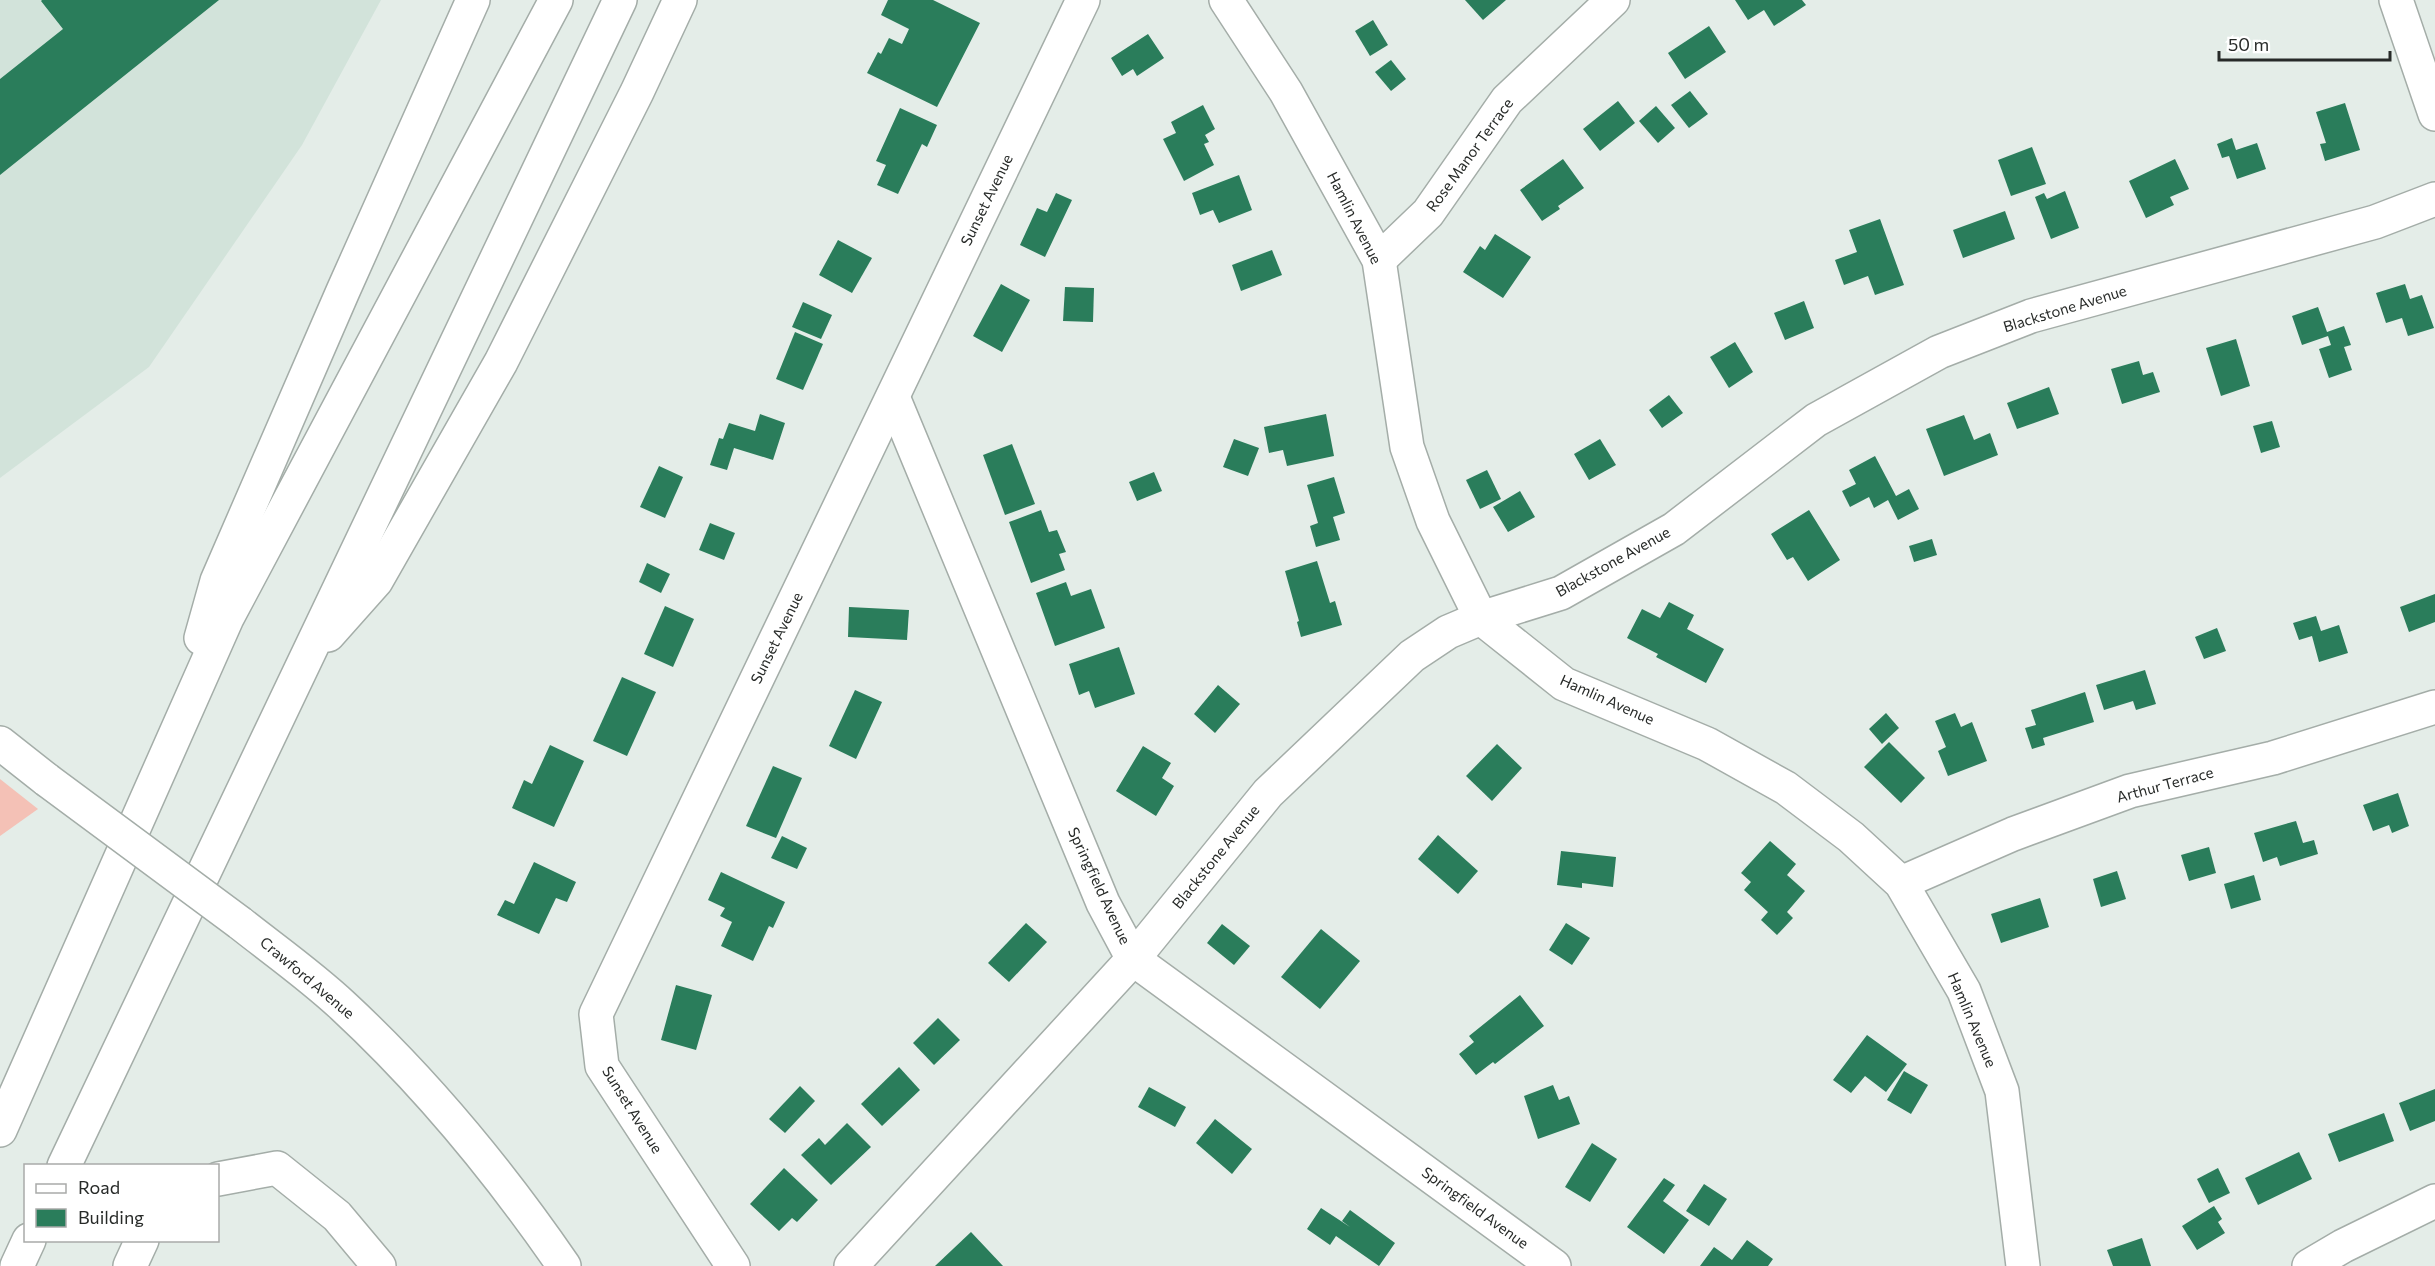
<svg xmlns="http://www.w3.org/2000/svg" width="2435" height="1266" viewBox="0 0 2435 1266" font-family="Commissioner,sans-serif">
  <rect width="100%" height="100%" fill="#e4ede8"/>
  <path fill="#d2e3da" d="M0,0h381l-79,145 -153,222 -149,111z"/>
  <path fill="#f4c1b6" d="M0,779l38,30 -38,27z"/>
  <g fill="#2a7d5b">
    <path d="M42,0h177l-219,175v-96l63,-50 -22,-28z"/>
    <path d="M888,0h45l47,23 -43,84 -70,-34 11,-21 3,2 8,-16 13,6 7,-15 -28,-14z"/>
    <path d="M1465,0h41l-23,20z"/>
    <path d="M1735,0h67l4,5 -32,21 -10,-16 -16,10z"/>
    <path d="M1373,20l15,25 -18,11 -15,-25z"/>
    <path d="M1709,26l17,26 -41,27 -17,-26z"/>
    <path d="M1148,34l16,24 -27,18 -4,-7 -11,7 -11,-18z"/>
    <path d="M1391,60l15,19 -15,12 -16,-19z"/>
    <path d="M1690,91l18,23 -19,14 -18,-23z"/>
    <path d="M1618,101l17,22 -35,28 -17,-22z"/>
    <path d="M2345,103l15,47 -35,11 -5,-17 6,-1 -10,-31z"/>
    <path d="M1203,105l12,24 -10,6 4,7 -5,2 10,21 -30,16 -21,-42 13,-6 -5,-11z"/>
    <path d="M1656,106l19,22 -17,15 -19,-22z"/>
    <path d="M900,108l37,17 -10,22 -5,-3 -24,50 -21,-9 9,-20 -10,-4z"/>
    <path d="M2232,138l4,12 21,-7 9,26 -29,10 -8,-23 -7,2 -5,-14z"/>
    <path d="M2032,147l14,37 -35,12 -13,-36z"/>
    <path d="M1563,159l21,29 -26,18 2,3 -18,12 -22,-31z"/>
    <path d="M2175,159l14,30 -19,8 4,8 -28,13 -17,-37z"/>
    <path d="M1239,175l13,35 -33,13 -6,-13 -13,5 -8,-22z"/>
    <path d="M2065,191l14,37 -28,11 -16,-42 9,-4 3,6z"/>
    <path d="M1056,193l16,7 -27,57 -25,-12 17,-37 10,4z"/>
    <path d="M2005,211l10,28 -52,19 -10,-28z"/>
    <path d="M1880,219l24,66 -29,10 -7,-19 -24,9 -9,-25 22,-8 -8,-22z"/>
    <path d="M1495,234l36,23 -28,41 -40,-26 17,-26 5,4z"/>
    <path d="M838,240l34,18 -20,35 -33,-18z"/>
    <path d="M1272,250l10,25 -41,16 -9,-26z"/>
    <path d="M1001,284l29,16 -28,52 -29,-16z"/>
    <path d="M2405,284l5,15 12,-4 12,33 -26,8 -6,-18 -16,5 -10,-30z"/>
    <path d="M1065,287l29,1 -1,34 -30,-1z"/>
    <path d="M1804,301l10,27 -29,12 -11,-27z"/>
    <path d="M803,302l29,13 -11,24 -29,-12z"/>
    <path d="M2318,307l9,25 17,-6 7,19 -7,2 8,23 -23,8 -10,-29 12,-4 -3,-9 -26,9 -10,-29z"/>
    <path d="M795,332l28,12 -20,46 -27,-11z"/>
    <path d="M2236,339l14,47 -29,10 -15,-48z"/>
    <path d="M1735,342l18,30 -24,16 -19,-31z"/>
    <path d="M2139,361l4,14 10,-3 7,20 -38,12 -11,-35z"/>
    <path d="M2049,387l10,27 -42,15 -10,-26z"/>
    <path d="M1669,395l14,18 -21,15 -13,-18z"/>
    <path d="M760,414l25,9 -12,37 -39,-12 -7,22 -17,-5 9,-27 4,1 6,-16 26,8z"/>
    <path d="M1326,414l8,42 -47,10 -4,-16 -14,3 -5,-26z"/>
    <path d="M1964,415l10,25 16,-7 8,22 -54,21 -18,-47z"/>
    <path d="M2272,421l8,26 -19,6 -8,-27z"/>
    <path d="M1234,439l25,9 -11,28 -25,-9z"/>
    <path d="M1600,439l16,26 -27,15 -15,-26z"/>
    <path d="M1012,444l23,60 -30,11 -22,-60z"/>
    <path d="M1875,456l21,40 13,-7 10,20 -21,11 -10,-20 -14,8 -5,-11 -19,10 -8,-16 14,-7 -7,-14z"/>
    <path d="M659,466l24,11 -18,41 -25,-11z"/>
    <path d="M1487,470l14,29 -21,10 -14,-29z"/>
    <path d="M1154,472l8,19 -25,10 -8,-19z"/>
    <path d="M1334,477l11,36 -12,4 7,23 -24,7 -6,-21 8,-3 -11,-38z"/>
    <path d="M1520,491l15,26 -27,15 -15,-25z"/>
    <path d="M1041,510l8,22 8,-2 9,22 -7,2 6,16 -34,13 -22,-61z"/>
    <path d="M1809,510l31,50 -32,21 -15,-24 -6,3 -16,-26z"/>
    <path d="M710,523l25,10 -11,27 -25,-10z"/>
    <path d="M1932,539l5,16 -23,7 -5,-16z"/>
    <path d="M1317,561l13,42 5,-2 7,24 -41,12 -4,-15 2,-1 -14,-50z"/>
    <path d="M647,563l23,11 -9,19 -22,-11z"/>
    <path d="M1066,582l5,14 20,-7 14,39 -50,18 -19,-53z"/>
    <path d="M2435,594v28l-26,10 -9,-25z"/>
    <path d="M1669,602l25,13 -7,14 37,20 -18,34 -50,-26 2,-3 -31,-16 15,-29 18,9z"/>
    <path d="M665,606l29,13 -21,48 -29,-13z"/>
    <path d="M849,607l60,3 -2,30 -59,-3z"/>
    <path d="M2316,616l5,15 18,-6 9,28 -29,9 -7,-26 -13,4 -6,-17z"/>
    <path d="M2217,628l9,23 -22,8 -9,-22z"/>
    <path d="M1119,647l16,47 -40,14 -6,-17 -10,4 -10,-31z"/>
    <path d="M2145,670l11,34 -20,6 -3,-9 -29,9 -8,-25z"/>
    <path d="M622,677l34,15 -29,64 -34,-15z"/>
    <path d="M1218,685l22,19 -25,29 -21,-19z"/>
    <path d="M855,690l27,12 -26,57 -27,-13z"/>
    <path d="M2085,692l9,30 -51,16 2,7 -13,4 -7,-21 11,-3 -5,-15z"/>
    <path d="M1886,713l13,15 -17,16 -13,-15z"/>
    <path d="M1955,713l6,14 11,-5 15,39 -39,15 -10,-25 8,-4 -11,-26z"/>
    <path d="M1889,742l36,36 -24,25 -37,-36z"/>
    <path d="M1497,744l25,24 -30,33 -26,-25z"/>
    <path d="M550,745l34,16 -30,66 -42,-19 12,-28 8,4z"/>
    <path d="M1143,746l28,17 -9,15 12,8 -18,30 -40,-25z"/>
    <path d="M773,766l29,12 -26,60 -30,-12z"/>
    <path d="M2398,793l11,33 -17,7 -3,-8 -16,6 -10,-26z"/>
    <path d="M2296,821l7,22 11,-3 4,14 -38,12 -3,-9 -14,5 -9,-29z"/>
    <path d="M1438,835l40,36 -20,23 -40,-35z"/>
    <path d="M782,836l25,12 -10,21 -26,-11z"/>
    <path d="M1770,841l26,23 -9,11 18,16 -18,21 6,6 -16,17 -16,-15 7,-8 -24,-22 7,-8 -10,-9z"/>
    <path d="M2209,847l7,26 -27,8 -8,-26z"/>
    <path d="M1561,851l55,6 -3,30 -31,-4v5l-25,-3z"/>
    <path d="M534,862l42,20 -9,20 -11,-4 -17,36 -42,-19 8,-15 9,4z"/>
    <path d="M2117,871l9,28 -25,8 -8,-28z"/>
    <path d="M721,872l64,30 -12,26 -4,-2 -16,35 -32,-15 11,-24 -12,-6 5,-8 -17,-8z"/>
    <path d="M2254,875l7,25 -30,9 -7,-25z"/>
    <path d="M2040,898l9,29 -48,16 -10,-29z"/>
    <path d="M1026,923l21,19 -38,40 -21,-19z"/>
    <path d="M1566,923l24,15 -18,27 -23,-15z"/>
    <path d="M1222,924l28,22 -16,19 -27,-22z"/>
    <path d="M1321,929l39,32 -40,48 -39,-32z"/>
    <path d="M676,985l36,10 -16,55 -35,-10z"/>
    <path d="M1520,995l24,31 -49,38 -2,-2 -17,13 -17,-21 15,-12 -5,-6z"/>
    <path d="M938,1018l22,22 -26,25 -21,-22z"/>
    <path d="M1867,1035l40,29 -21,28 -21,-16 -14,17 -18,-13z"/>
    <path d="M899,1067l21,23 -38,36 -21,-22z"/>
    <path d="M1904,1071l24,14 -17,29 -24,-14z"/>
    <path d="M1553,1085l6,15 10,-4 11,28 -42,15 -14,-43z"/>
    <path d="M800,1086l15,15 -30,32 -16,-14z"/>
    <path d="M1149,1087l37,20 -11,20 -37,-20z"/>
    <path d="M2435,1089v32l-25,10 -11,-28z"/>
    <path d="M2384,1113l10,28 -55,21 -11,-28z"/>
    <path d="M1215,1119l37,30 -20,25 -36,-31z"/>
    <path d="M847,1123l24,24 -40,38 -30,-30 18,-17 6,7z"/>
    <path d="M1592,1143l25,16 -27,43 -25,-15z"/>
    <path d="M2299,1152l13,27 -54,26 -13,-27z"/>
    <path d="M784,1168l34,32 -21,22 -5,-4 -13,13 -29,-27z"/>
    <path d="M2218,1168l12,25 -21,10 -12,-24z"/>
    <path d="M1664,1178l11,7 -12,16 26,19 -25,34 -37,-27z"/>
    <path d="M1704,1184l23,15 -18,27 -23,-15z"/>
    <path d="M2214,1206l8,13 -4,3 7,11 -28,17 -15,-24z"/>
    <path d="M1321,1208l29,19 -8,-6 8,-11 45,33 -16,23 -43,-30 -6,9 -23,-16z"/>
    <path d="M971,1232l32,34h-68z"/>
    <path d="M2142,1238l9,28h-38l-6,-16z"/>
    <path d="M1747,1240l26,19 -5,7h-68l14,-19 18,13z"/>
  </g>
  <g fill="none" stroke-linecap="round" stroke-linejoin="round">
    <g stroke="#a4ada8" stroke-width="36">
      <g id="minor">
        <path d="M1226,0l60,92 93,168 28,187 26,74 48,97 83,66 143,60 79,44 65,49 50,46 63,108 38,100 21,175"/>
        <path d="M2396,0l39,114"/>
        <path d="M1379,260l49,-47 79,-113 106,-100"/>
        <path d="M893,397l210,506 30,56 421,307"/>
        <path d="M1901,883l112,-49 117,-43 143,-33 162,-51"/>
        <path d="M218,1179l59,-11 60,48 42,50"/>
        <path d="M130,1266l12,-26"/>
        <path d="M733,1266l-131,-200 -6,-52 487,-1014"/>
        <path d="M851,1266l282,-307 135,-166 144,-137 36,-24 33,-14 80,-25 113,-64 142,-109 123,-68 92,-36 344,-94 60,-23"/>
        <path d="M2309,1266l34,-20 92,-45"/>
      </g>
    </g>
    <g stroke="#a4ada8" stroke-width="36">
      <g id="major">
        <path d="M0,743l47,37"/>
        <path d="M240,923c34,27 71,53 103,83 83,77 157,167 221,260"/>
      </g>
    </g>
    <g stroke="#a4ada8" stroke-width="36">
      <g id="highway">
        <path d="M328,635l48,-54 125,-219 136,-270 43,-92"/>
        <path d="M201,638l16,-57 126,-290 130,-291"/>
        <path d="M0,1130l227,-512 329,-618"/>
        <path d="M64,1166l556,-1166"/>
        <path d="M17,1266l12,-26"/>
      </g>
    </g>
    <use href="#minor" stroke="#fff" stroke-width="33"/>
    <use href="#major" stroke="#fff" stroke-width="33"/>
    <use href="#highway" stroke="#fff" stroke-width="33"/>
    <g stroke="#a4ada8" stroke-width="36" stroke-linecap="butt">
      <path id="major-bridge" d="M47,780l193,143"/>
    </g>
    <use href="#major-bridge" stroke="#fff" stroke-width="33"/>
  </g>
  <g text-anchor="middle" stroke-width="6" stroke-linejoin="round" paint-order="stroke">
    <g font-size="15" fill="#272a28" stroke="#fff">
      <text transform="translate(1470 155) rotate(-54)" y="5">Rose Manor Terrace</text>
      <text transform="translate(987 200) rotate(-64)" y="5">Sunset Avenue</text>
      <text transform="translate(1354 218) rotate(63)" y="5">Hamlin Avenue</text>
      <text transform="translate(2065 309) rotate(-17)" y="5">Blackstone Avenue</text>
      <text transform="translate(1613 562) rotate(-29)" y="5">Blackstone Avenue</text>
      <text transform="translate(777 638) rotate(-64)" y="5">Sunset Avenue</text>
      <text transform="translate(1607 700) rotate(24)" y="5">Hamlin Avenue</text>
      <text transform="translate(2165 785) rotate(-15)" y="5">Arthur Terrace</text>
      <text transform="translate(1216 857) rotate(-51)" y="5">Blackstone Avenue</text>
      <text transform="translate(1099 886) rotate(65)" y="5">Springfield Avenue</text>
      <text transform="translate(307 978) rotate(40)" y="5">Crawford Avenue</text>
      <text transform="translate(1972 1020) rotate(67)" y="5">Hamlin Avenue</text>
      <text transform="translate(632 1110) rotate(58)" y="5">Sunset Avenue</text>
      <text transform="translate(1475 1208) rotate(36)" y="5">Springfield Avenue</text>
    </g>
  </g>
  <rect x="24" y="1164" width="195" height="78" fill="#ffffff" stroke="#a9aaa9" stroke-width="1.5"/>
  <rect x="36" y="1184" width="30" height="9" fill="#ffffff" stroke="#a9aaa9" stroke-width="1.5"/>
  <text x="78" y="1194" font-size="18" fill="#272a28">Road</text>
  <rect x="36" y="1209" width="30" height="18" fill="#2a7d5b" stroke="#a9aaa9" stroke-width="1.5"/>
  <text x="78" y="1224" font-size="18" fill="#272a28">Building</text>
  <path d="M2219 51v9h171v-9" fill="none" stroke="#272a28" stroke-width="3"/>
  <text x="2228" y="51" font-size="18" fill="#272a28" stroke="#ffffff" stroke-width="4.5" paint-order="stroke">50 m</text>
</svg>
